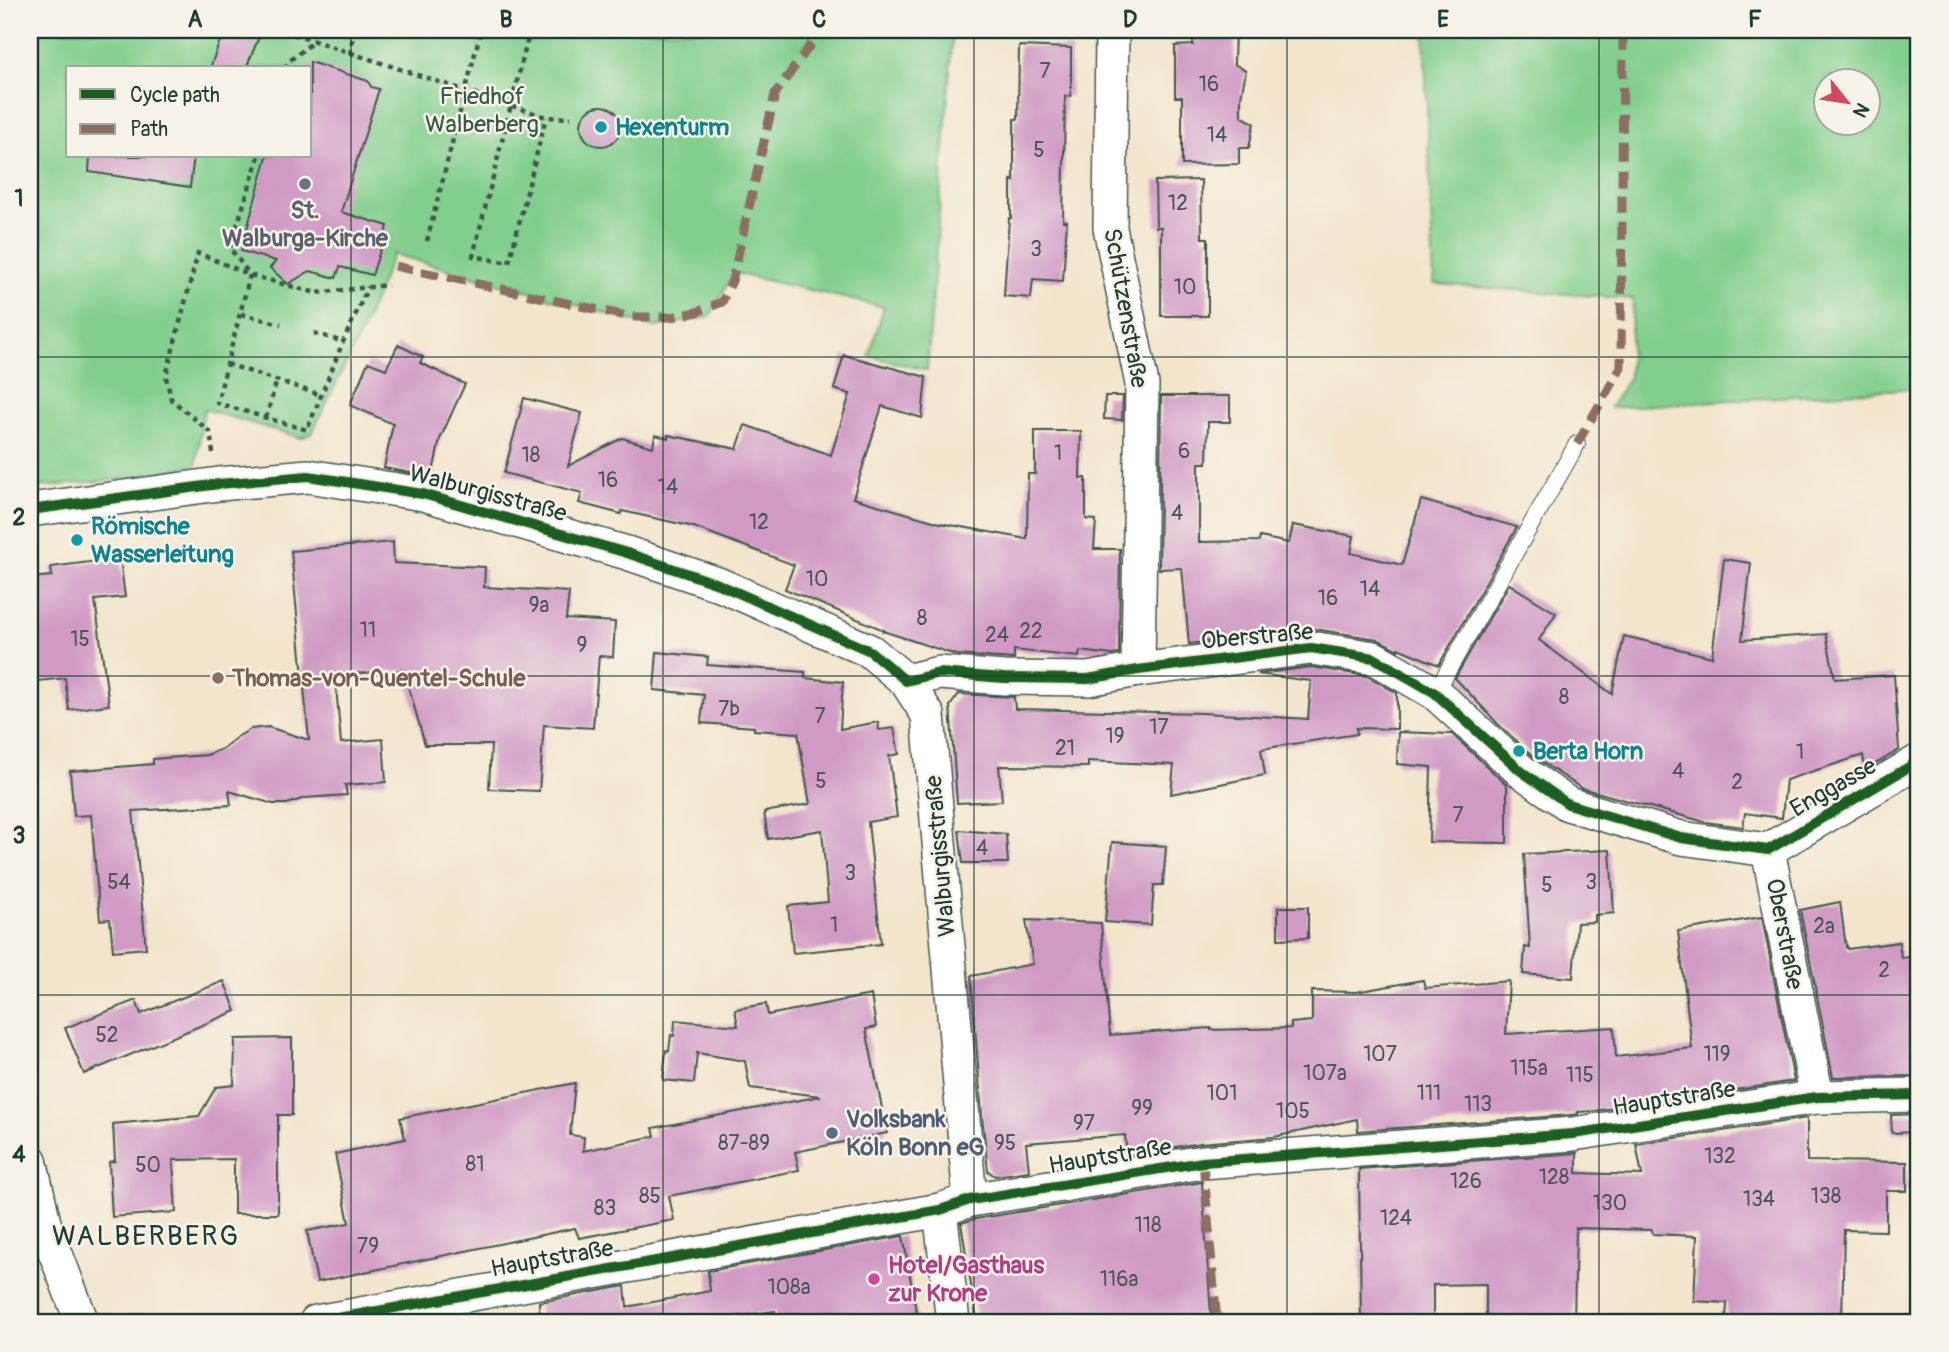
<svg xmlns="http://www.w3.org/2000/svg" width="1949" height="1352" viewBox="0 0 1949 1352" font-family="Pangolin,sans-serif">
  <rect width="100%" height="100%" fill="#f7f3e8"/>
  <filter id="ink" filterUnits="userSpaceOnUse"><feTurbulence type="fractalNoise" baseFrequency=".0143" numOctaves="2"/><feDisplacementMap in="SourceGraphic" scale="14" xChannelSelector="R" yChannelSelector="G"/><feConvolveMatrix kernelMatrix="1 2 1 2 8 2 1 2 1" color-interpolation-filters="sRGB"/></filter>
  <filter id="wash" filterUnits="userSpaceOnUse"><feTurbulence type="fractalNoise" baseFrequency=".00686" numOctaves="4" result="noise"/><feDisplacementMap in="SourceGraphic" scale="28" xChannelSelector="R" yChannelSelector="G"/><feGaussianBlur stdDeviation="1.57" result="paint"/><feColorMatrix in="noise" values="0 0 0 0 0 0 0 0 0 0 0 0 0 0 0 0 0 1.4 0 .05"/><feComposite in="paint" operator="in"/></filter>
  <g filter="url(#wash)">
    <rect width="100%" height="100%" fill="#f3e5cc"/>
    <g fill="#82cf8d" stroke="#508660" stroke-width="2" fill-rule="evenodd">
      <path d="M30,30h923l-26,340 -58,-14 15,-49 -150,-34 -25,44 -54,10 -262,-73 -31,76 -50,103 -11,5 -97,-29 -8,56 -63,13 -103,10zM68,68h242v88h-242z"/>
      <path d="M1424,30h495v358l-309,20 19,-31 4,-78 -199,-15zM1868,80v42h-42v-42z"/>
    </g>
    <g id="blocks">
      <g fill="#d09ac5">
        <path d="M224,30h38l-16,38h-36z"/>
        <path d="M1193,30h42l-1,34 12,7 -5,26v19l13,7 -5,25h-10v16l-57,1v-68h-7v-51l18,-1z"/>
        <path d="M1019,46l52,2v48h-6l-2,125h4l-4,60 -30,-2 -2,19 -27,-2 5,-78h2v-38l3,1v-62h4z"/>
        <path d="M310,62l58,19 3,6 8,2 -38,123 47,14 -16,49 -32,-8 -4,11 -26,-7 -22,13 -18,-16 6,-7 -35,-10 26,-95h43z"/>
        <circle cx="601" cy="126" r="20"/>
        <path d="M90,156h104l-4,31 -101,-15z"/>
        <path d="M1201,180l1,58h6v78h-47v-89h-5l-1,-46z"/>
        <path d="M398,345l25,12 -3,6 45,21 -25,55 -8,38 -48,-9 9,-44 -43,-19 18,-43 18,7z"/>
        <path d="M844,355l82,22 -4,41 -40,-12 -29,92 87,25 87,16 1,-65h7v-43h46l-1,47h6v41l10,1 -2,29h26l-1,105 -7,1 -32,-4 -1,6 -65,-7v9l-58,-4 -73,-24 1,-1 -99,-41 9,-24 -100,-38 -72,-16 -1,3 -42,-11 3,-10 -78,-20 20,-75 58,15 -14,53 54,-28 31,9 2,-12 13,3v-3l69,14 8,-24 86,30 19,-61 -16,-5z"/>
        <path d="M1105,396h18l-1,24 -18,-1z"/>
        <path d="M1161,396h69v26h-22l-1,41h-8v79l60,-1 1,-4 29,6 4,-18 61,11 -3,17 51,12 19,-65 96,27 -78,138 -41,-17v2l-21,-11 -63,-10 -125,15 -7,-76 -23,1z"/>
        <path d="M393,542l1,21 91,4 -1,20 85,5 -3,27 49,3 -2,35 -14,-1 -6,72 -49,-3 -5,66 -50,-2 2,-44h-66l-21,-75 -69,5 6,68 42,-4 3,43 -41,3 2,10 -42,3 -18,6h-14l-44,-13 2,14 -98,6 13,137 -33,3 -3,-32 -10,1 -9,-105 -17,1 -4,-45 83,-7v-5l54,-4 15,-6 15,-12 14,-8 17,-2 41,13 -18,-189z"/>
        <path d="M120,558l5,39 -30,3 14,105 -40,5 -4,-32 -35,4v-104l22,-2 -1,-9z"/>
        <path d="M1724,559l27,4 -9,77 84,-6 9,45 59,-4 5,75 -34,20 -2,-15 -77,25 -4,38 -37,-5 -2,14 -38,-5 -124,-34 -48,-32 -35,-32 -43,-46 54,-94 47,29 -17,27 73,54 12,-58 88,21z"/>
        <path d="M657,652l51,5 -1,8 98,7v6l38,4 -3,47 38,-7 1,8 15,-2 5,26 -10,2 8,61 -29,5 13,122 -88,9 -5,-47 40,-4 -6,-72 -54,9 -4,-27 46,-8 -12,-71 -44,-3v-3l-53,-4 3,-28 -50,-5z"/>
        <path d="M1311,667l56,9 30,17v36l-41,-1 1,6 -96,15 4,26 -94,19 3,-29 -86,-4v6l-89,-1 3,35 -45,2 -7,-97 9,-12 55,3 1,12 188,4 105,6 3,-38 -53,-7z"/>
        <path d="M1398,732l54,2 55,51v58l-78,-1 2,-75 -34,-3z"/>
        <path d="M959,830l47,4 2,29h-45z"/>
        <path d="M1112,842l54,4 -3,39h-9l-3,40 -46,-3z"/>
        <path d="M1610,850l4,63 -19,2v7l-18,1 -4,55 -50,-4 2,-27 5,1 -6,-94z"/>
        <path d="M1840,902l6,45 1,-1 1,3 51,-7 2,16 15,-2 3,26v94l-86,1 -33,-167z"/>
        <path d="M1278,907h30v31l-30,1z"/>
        <path d="M1762,917l32,164 -199,30 -17,1v2l-7,1 -213,16 -1,-12 -83,18 -74,6 -73,12 -2,-20 -99,8 3,28 -34,5 -7,-5 -6,-55 -11,-140 62,-12 -7,-44 75,3 9,112 101,-7v2l80,-2v-5l21,-2v-30l44,1 67,-12 2,8 84,-7 -3,53 108,-7 2,30 76,-9 -14,-117z"/>
        <path d="M224,981l12,30 -152,63 -19,-46 71,-28 5,14z"/>
        <path d="M871,995l5,32 -10,2 21,104 -92,19 4,18 -130,26 5,24 -95,18 -4,-10 -258,54 -10,-51 42,-8 -14,-69 70,-15 -5,-21 175,-35 -5,52 14,2 -1,14 72,-15 -2,-8 168,-32 -71,-8 -5,-27 -48,-8 -3,30 -31,-3 3,-30 3,1 2,-16 3,1 1,-16 63,6 -3,-17 31,-5 2,11z"/>
        <path d="M292,1038v77h-14v99h-44v-55l-61,1 3,52 -64,5 -3,-55 6,-1 -2,-37 86,-8 17,-29 18,-2 1,-46z"/>
        <path d="M1919,1114v18l-27,1 -1,-18z"/>
        <path d="M1807,1118v43l100,1v29h-21v40l-42,-1 -2,92h-116l1,-19 -33,-2 3,-65 -44,-2 -1,-4 -76,-2 -2,94h-88v-38l-53,1v37h-72l-2,-153 218,-16v20l65,2 -6,-31z"/>
        <path d="M1202,1182l9,133 -49,4v3h-185l-16,-99 14,-4z"/>
        <path d="M903,1236l15,86h-130l-1,-4 -12,2v-9l-75,11h-160l-1,-20 86,-16 2,21 83,-16 -2,-20z"/>
      </g>
    </g>
  </g>
  <g filter="url(#ink)">
    <use href="#blocks" fill-opacity="0" stroke="#3f564b" stroke-width="2"/>
    <g fill="none" stroke-linecap="round" stroke-linejoin="round">
      <g stroke="#3f564b" stroke-width="18">
        <path id="service" d="M1435,693l142,-249"/>
      </g>
      <g stroke="#3f564b" stroke-width="36">
        <g id="minor">
          <path d="M1112,30l-2,198 32,156 -4,286"/>
          <path d="M30,510l189,-26 89,-8 115,18 204,59 91,31 152,67 36,30 22,34 42,485"/>
          <path d="M906,681l33,-8 65,5 84,1 50,-9 173,-22 63,10 61,35 86,78 47,33 113,34 87,12"/>
          <path d="M1768,850l49,247"/>
          <path d="M1768,850l151,-89"/>
          <path d="M30,1160l14,63 38,99"/>
          <path d="M940,1210l13,112"/>
          <path d="M316,1322l624,-112 30,-10 233,-38 370,-28 244,-37 102,-2"/>
        </g>
      </g>
      <g stroke="#3f564b" stroke-width="4.5" stroke-dasharray="5 5" stroke-linecap="butt">
        <path d="M530,30l-57,226 36,7 37,-146"/>
        <path d="M293,34l253,83 25,1"/>
        <path d="M350,54l4,-24"/>
        <path d="M285,68l3,-6 25,-20"/>
        <path d="M259,156l-29,92 20,27 -33,128 90,27 36,-88 25,-55"/>
        <path d="M427,241l54,-211"/>
        <path d="M241,314l40,10"/>
        <path d="M314,333l29,9"/>
        <path d="M227,364l94,31"/>
        <path d="M266,418l11,-38"/>
        <path d="M213,453l-3,-21 -39,-33 -5,-23 32,-123 52,22 66,18 72,-8"/>
      </g>
      <use href="#service" stroke="#fff" stroke-width="16"/>
      <use href="#minor" stroke="#fff" stroke-width="33"/>
      <g stroke="#8d6e63" stroke-width="9" stroke-dasharray="18 9" stroke-linecap="butt">
        <path d="M395,266l237,51h39l26,-5 25,-10 10,-21 43,-187 46,-64"/>
        <path d="M1577,444l44,-77 2,-337"/>
        <path d="M1203,1162l14,160"/>
      </g>
      <g stroke="#f7f3e8" stroke-width="15">
        <g id="cycleway">
          <path d="M30,510l189,-26 89,-8 115,18 204,59 91,31 152,67 36,30 33,-8 65,5 84,1 50,-9 173,-22 63,10 61,35 86,78 47,33 113,34 87,12 151,-89"/>
          <path d="M316,1322l624,-112 30,-10 233,-38 370,-28 244,-37 102,-2"/>
        </g>
      </g>
      <use href="#cycleway" stroke="#1b5e20" stroke-width="10"/>
    </g>
  </g>
  <path fill="none" stroke="#1f3d34" stroke-width="2" stroke-opacity="0.55" d="M351,30v1292M663,30v1292M974,30v1292M1287,30v1292M1599,30v1292M30,357h1889M30,676h1889M30,995h1889"/>
  <g fill="#0f9aa8" stroke="#f7f3e8" stroke-width="2.5">
    <circle cx="601" cy="127" r="7"/>
    <circle cx="77" cy="540" r="7"/>
    <circle cx="1519" cy="751" r="7"/>
  </g>
  <circle fill="#6b7280" stroke="#f7f3e8" stroke-width="2.5" cx="305" cy="184" r="7"/>
  <circle fill="#8d6e63" stroke="#f7f3e8" stroke-width="2.5" cx="218" cy="678" r="7"/>
  <circle fill="#5c6f8a" stroke="#f7f3e8" stroke-width="2.5" cx="832" cy="1133" r="7"/>
  <circle fill="#d1479c" stroke="#f7f3e8" stroke-width="2.5" cx="874" cy="1279" r="7"/>
  <g text-anchor="middle" stroke-width="5" stroke-linejoin="round" paint-order="stroke">
    <g font-size="21" fill="#4b5458">
      <text x="1045" y="78">7</text>
      <text x="1209" y="91">16</text>
      <text x="1217" y="142">14</text>
      <text x="1039" y="157">5</text>
      <text x="1178" y="210">12</text>
      <text x="1036" y="256">3</text>
      <text x="1185" y="294">10</text>
      <text x="1184" y="458">6</text>
      <text x="1058" y="460">1</text>
      <text x="531" y="462">18</text>
      <text x="608" y="487">16</text>
      <text x="668" y="494">14</text>
      <text x="1177" y="520">4</text>
      <text x="759" y="529">12</text>
      <text x="817" y="586">10</text>
      <text x="1370" y="596">14</text>
      <text x="1328" y="605">16</text>
      <text x="539" y="612">9a</text>
      <text x="922" y="625">8</text>
      <text x="368" y="637">11</text>
      <text x="1031" y="638">22</text>
      <text x="997" y="642">24</text>
      <text x="80" y="646">15</text>
      <text x="582" y="652">9</text>
      <text x="1564" y="704">8</text>
      <text x="729" y="716">7b</text>
      <text x="820" y="723">7</text>
      <text x="1159" y="734">17</text>
      <text x="1115" y="743">19</text>
      <text x="1065" y="755">21</text>
      <text x="1800" y="759">1</text>
      <text x="1678" y="778">4</text>
      <text x="821" y="788">5</text>
      <text x="1737" y="789">2</text>
      <text x="1458" y="822">7</text>
      <text x="982" y="855">4</text>
      <text x="850" y="880">3</text>
      <text x="119" y="889">54</text>
      <text x="1591" y="889">3</text>
      <text x="1547" y="892">5</text>
      <text x="834" y="932">1</text>
      <text x="1824" y="933">2a</text>
      <text x="1884" y="977">2</text>
      <text x="107" y="1042">52</text>
      <text x="1380" y="1061">107</text>
      <text x="1717" y="1061">119</text>
      <text x="1529" y="1075">115a</text>
      <text x="1325" y="1080">107a</text>
      <text x="1580" y="1082">115</text>
      <text x="1222" y="1100">101</text>
      <text x="1429" y="1100">111</text>
      <text x="1478" y="1111">113</text>
      <text x="1142" y="1115">99</text>
      <text x="1293" y="1118">105</text>
      <text x="1084" y="1130">97</text>
      <text x="744" y="1150">87-89</text>
      <text x="1005" y="1150">95</text>
      <text x="1720" y="1163">132</text>
      <text x="475" y="1171">81</text>
      <text x="148" y="1172">50</text>
      <text x="1554" y="1184">128</text>
      <text x="1466" y="1188">126</text>
      <text x="650" y="1203">85</text>
      <text x="1826" y="1203">138</text>
      <text x="1759" y="1206">134</text>
      <text x="1610" y="1210">130</text>
      <text x="605" y="1215">83</text>
      <text x="1396" y="1225">124</text>
      <text x="1148" y="1232">118</text>
      <text x="368" y="1253">79</text>
      <text x="1119" y="1286">116a</text>
      <text x="789" y="1294">108a</text>
    </g>
    <g font-size="24" fill="#335a46" stroke="#f7f3e8">
      <text x="482" y="104">Friedhof<tspan x="482" dy="28">Walberberg</tspan></text>
    </g>
    <g font-size="24" font-weight="bold" fill="#0d838f" stroke="#f7f3e8" text-anchor="start">
      <text x="615" y="135">Hexenturm</text>
      <text x="91" y="534">Römische<tspan x="91" dy="28">Wasserleitung</tspan></text>
      <text x="1533" y="759">Berta Horn</text>
    </g>
    <g font-size="24" font-weight="bold" fill="#5b616d" stroke="#f7f3e8">
      <text x="305" y="218">St.<tspan x="305" dy="28">Walburga-Kirche</tspan></text>
    </g>
    <g font-size="24" fill="#1f3d34" stroke="#f7f3e8">
      <text transform="translate(1126 308) rotate(80)" y="8">Schützenstraße</text>
      <text transform="translate(488 493) rotate(15)" y="8">Walburgisstraße</text>
      <text transform="translate(1257 636) rotate(-5)" y="8">Oberstraße</text>
      <text transform="translate(1833 787) rotate(-30)" y="8">Enggasse</text>
      <text transform="translate(940 856) rotate(-95)" y="8">Walburgisstraße</text>
      <text transform="translate(1785 934) rotate(79)" y="8">Oberstraße</text>
      <text transform="translate(1674 1098) rotate(-9)" y="8">Hauptstraße</text>
      <text transform="translate(1110 1156) rotate(-9)" y="8">Hauptstraße</text>
      <text transform="translate(552 1258) rotate(-10)" y="8">Hauptstraße</text>
    </g>
    <g font-size="24" font-weight="bold" fill="#785e54" stroke="#f7f3e8" text-anchor="start">
      <text x="232" y="686">Thomas-von-Quentel-Schule</text>
    </g>
    <g font-size="24" font-weight="bold" fill="#4e5e75" stroke="#f7f3e8" text-anchor="start">
      <text x="846" y="1127">Volksbank<tspan x="846" dy="28">Köln Bonn eG</tspan></text>
    </g>
    <g font-size="24" font-weight="bold" fill="#b23c85" stroke="#f7f3e8" text-anchor="start">
      <text x="888" y="1273">Hotel/Gasthaus<tspan x="888" dy="28">zur Krone</tspan></text>
    </g>
    <g font-size="28" letter-spacing="2" fill="#1f3d34" stroke="#f7f3e8">
      <text x="146" y="1245">WALBERBERG</text>
    </g>
  </g>
  <rect width="1949" height="1352" fill="none" stroke="#f7f3e8" stroke-width="77"/>
  <rect x="66" y="66" width="245" height="91" fill="#f7f3e8" stroke="#a1aaa0" stroke-width="2"/>
  <rect x="80" y="89" width="35" height="10" fill="#1b5e20" stroke="#a1aaa0" stroke-width="2"/>
  <text x="130" y="102" font-size="21" fill="#1f3d34">Cycle path</text>
  <rect x="80" y="124" width="35" height="10" fill="#8d6e63" stroke="#a1aaa0" stroke-width="2"/>
  <text x="130" y="136" font-size="21" fill="#1f3d34">Path</text>
  <g transform="translate(1847 102) rotate(120)"><circle r="33" fill="#f7f3e8" stroke="#a1aaa0" stroke-width="2"/>
  <path d="M0-5L12 26L0 18L-12 26Z" fill="#d1495b"/>
  <text y="-10" font-size="19" font-weight="bold" text-anchor="middle" fill="#1f3d34">N</text>
  </g>
  <rect x="38" y="38" width="1872" height="1276" fill="none" stroke="#1f3d34" stroke-width="2.5"/>
  <g font-size="23" text-anchor="middle" font-weight="bold" fill="#1f3d34">
    <text x="195" y="27">A</text>
    <text x="506" y="27">B</text>
    <text x="819" y="27">C</text>
    <text x="1130" y="27">D</text>
    <text x="1443" y="27">E</text>
    <text x="1755" y="27">F</text>
    <text x="19" y="206">1</text>
    <text x="19" y="525">2</text>
    <text x="19" y="843">3</text>
    <text x="19" y="1162">4</text>
  </g>
</svg>
